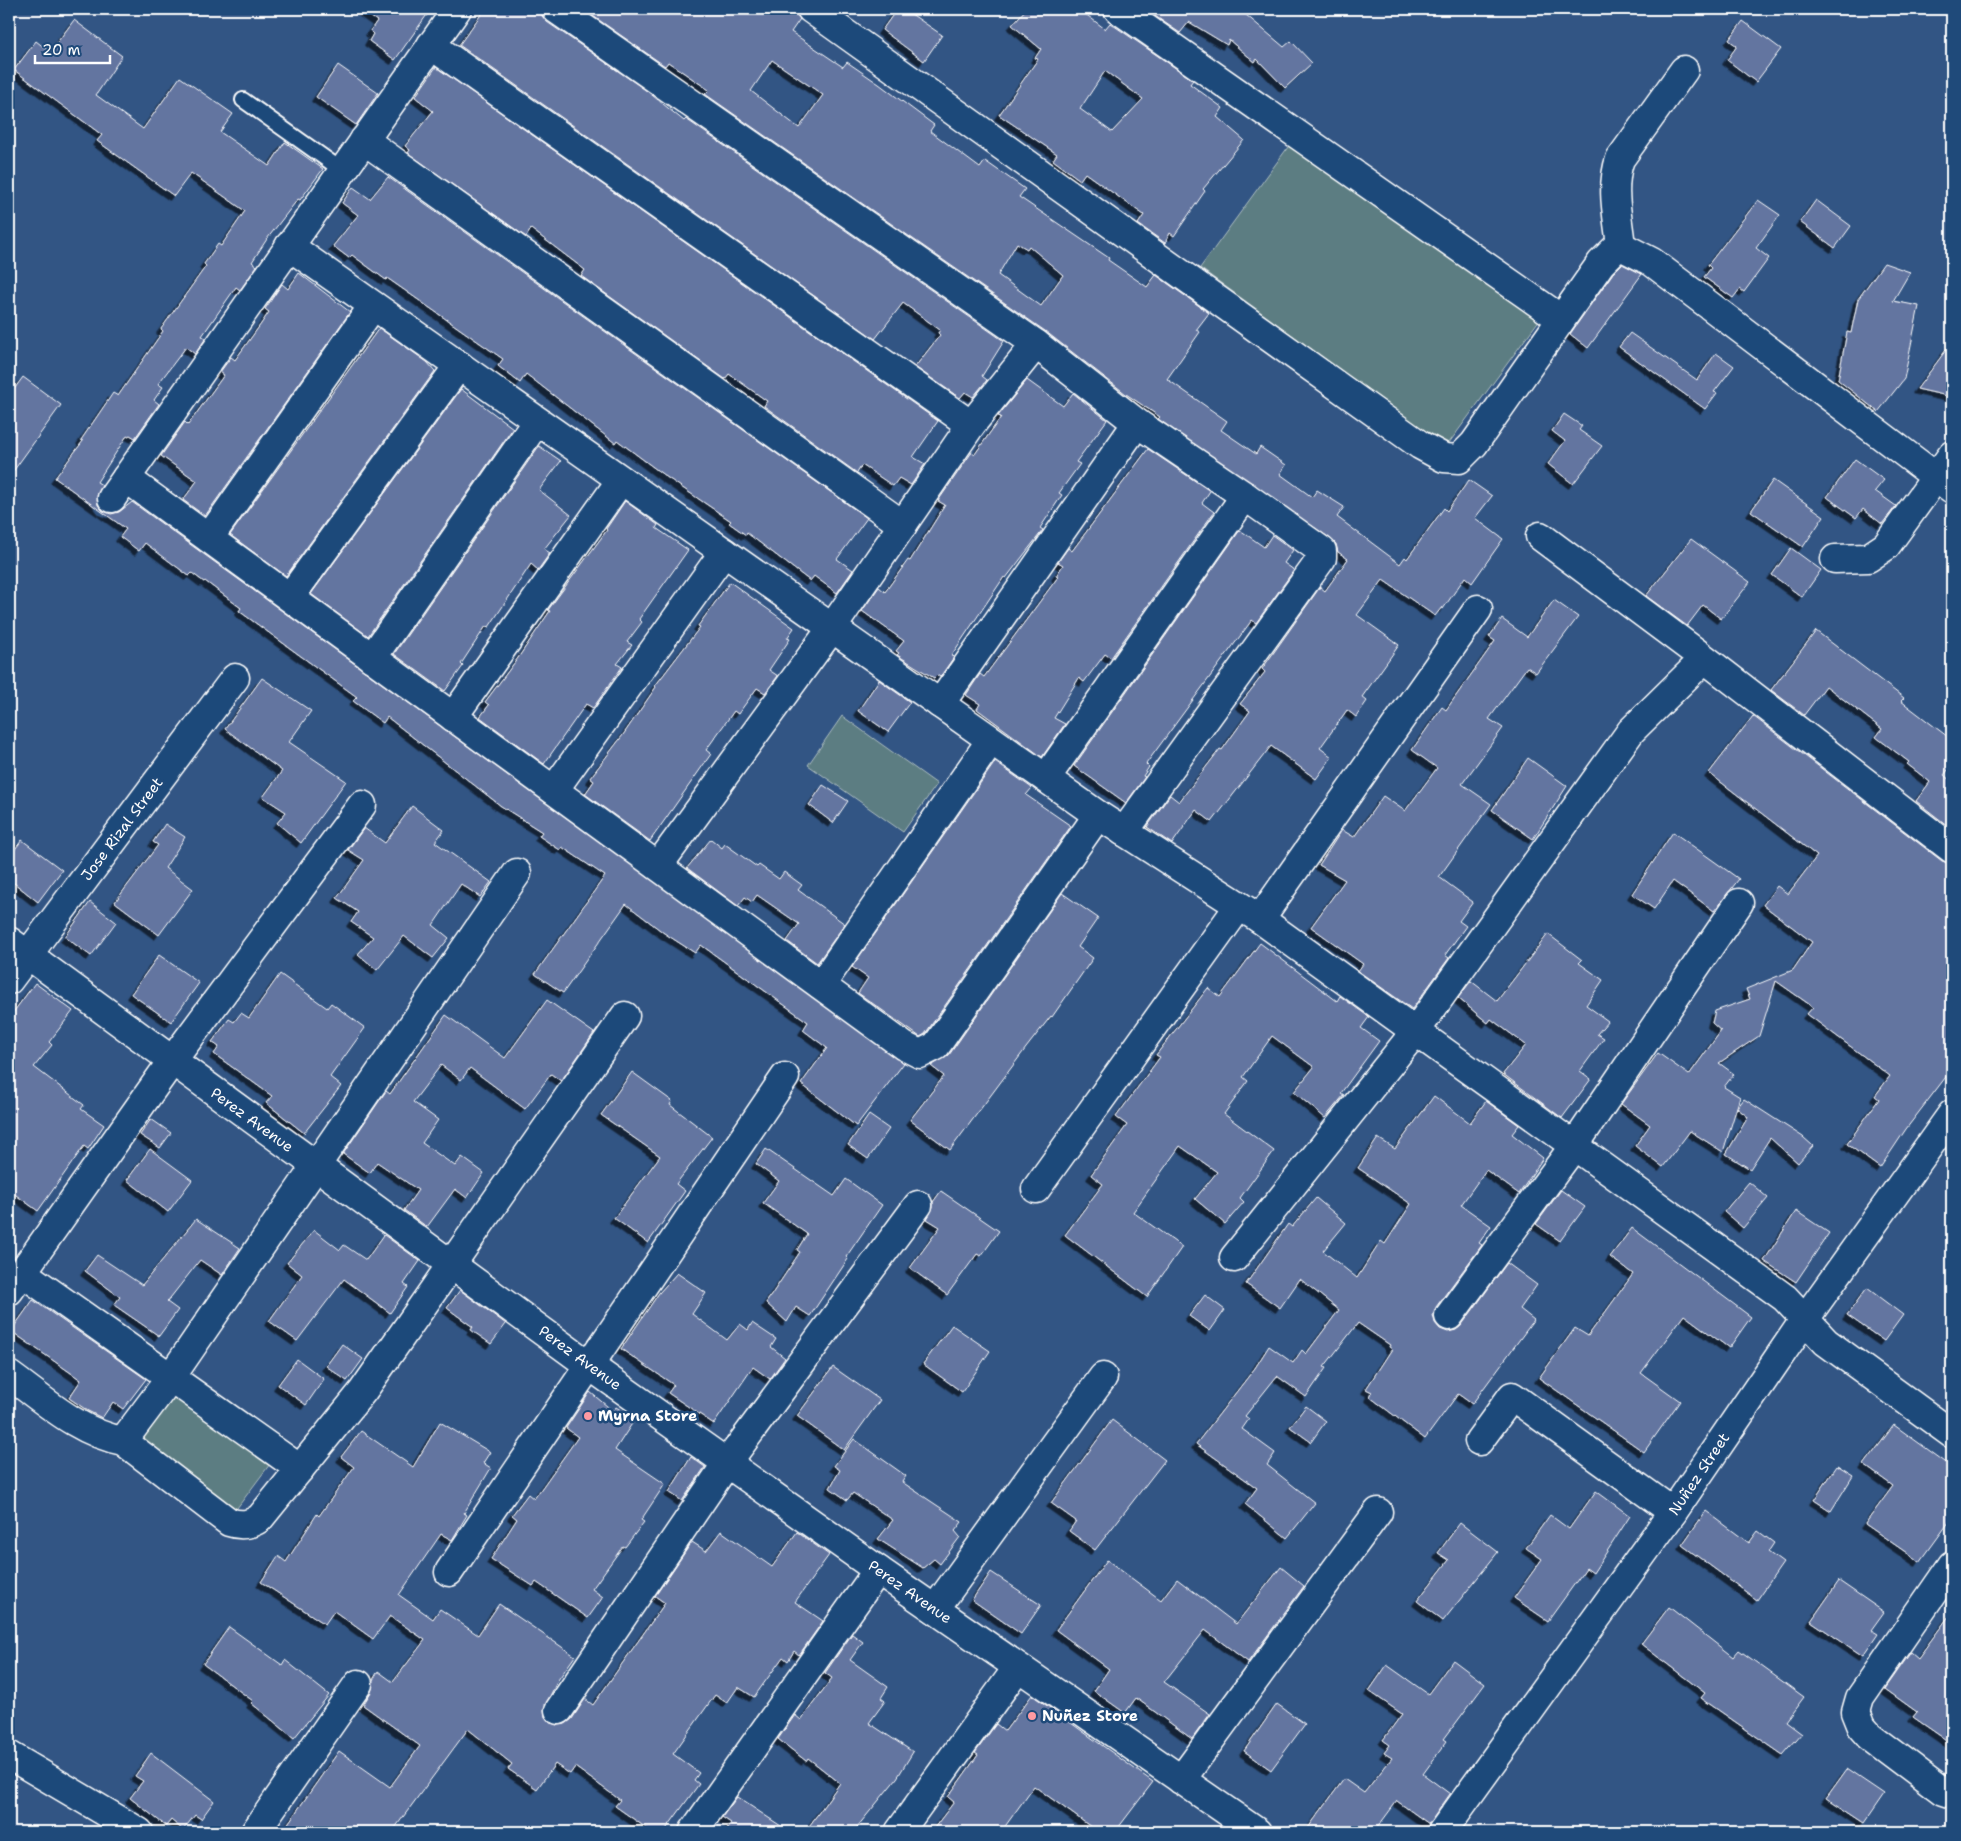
<svg xmlns="http://www.w3.org/2000/svg" width="1961" height="1841" viewBox="0 0 1961 1841" font-family="'Shantell Sans',sans-serif">
  <defs>
    <filter id="shadow"><feDropShadow dx="-4.5" dy="4.5" stdDeviation="0" flood-color="#0009"/></filter>
  </defs>
  <rect width="100%" height="100%" fill="#325584"/>
  <filter id="ink" filterUnits="userSpaceOnUse"><feTurbulence type="fractalNoise" baseFrequency=".02" numOctaves="2"/><feDisplacementMap in="SourceGraphic" scale="10" xChannelSelector="R" yChannelSelector="G"/><feConvolveMatrix kernelMatrix="1 2 1 2 8 2 1 2 1" color-interpolation-filters="sRGB"/></filter>
  <g filter="url(#ink)">
    <g fill="#5c7d82" stroke="#aebec0">
      <path d="M1291,143l249,176 -94,128 -246,-179z"/>
      <path d="M842,716l95,68 -34,48 -95,-67z"/>
      <path d="M175,1392l95,72 -36,48 -95,-72z"/>
    </g>
    <g fill="#6474a0" stroke="#fff" fill-rule="evenodd" filter="url(#shadow)">
      <path d="M360,9h71l-36,51 -26,-19 4,-7 -3,-3 7,-10z"/>
      <path d="M485,9h56l1,7 5,6 100,69 37,30 2,-2 318,222 -22,35 5,4 -14,17 -8,-5 -5,6 -45,-31 25,-32 -2,-2 2,-3 -37,-27 -28,36 -416,-294z"/>
      <path d="M583,9h206l7,4 4,6 -9,13 52,35 4,-5 32,22 55,41 -4,6 50,37 5,-7 40,28 -6,8 90,61 -1,2 39,27 9,-12 53,38 -13,17 4,2 -33,47 60,42 -6,9 35,24 4,-7 26,18 -6,9 32,23 5,-7 27,17 -7,10 63,47 5,-7 2,2 37,-51 3,3 22,-31 23,16 -17,22 28,21 -31,44 -7,-6 -22,32 -1,-2 -7,9 -52,-36 -26,35 42,30 -37,52 5,4 -11,16 -9,-7 -27,38 12,9 -16,22 -45,-33 -59,76 -16,-12 -24,34 -25,-17 23,-32 9,7 41,-53 2,1 28,-39 -10,-7 25,-32 -3,-3 58,-82 5,4 23,-32 -10,-7 -2,-8 -5,-5 -173,-120 2,-2 -34,-23 -81,-63 -340,-237 4,-4 -41,-28 -3,4zM772,60l51,35 -24,33 -48,-37zM1017,243l10,6 2,-3 34,29 -22,31 -43,-31z"/>
      <path d="M897,9h7l38,26 -18,26 -42,-31z"/>
      <path d="M1026,9h53l26,20 5,-6 83,57 -3,4 33,24 -6,9 27,23 -41,49 2,2 -31,45 -4,-3 -5,10 -27,-19 6,-9 -59,-42 -5,7 -27,-20 4,-6 -58,-39 39,-56 -3,-1 6,-9 -29,-24zM1105,71l38,28 -31,33 -32,-23z"/>
      <path d="M1160,9h79l45,38 7,-6 21,22 -27,25 -28,-29 -2,3 -26,-22 -2,5 -38,-23 -9,11 -25,-17z"/>
      <path d="M74,20l48,36 -26,39 47,34 37,-52 53,37 -13,18 49,34 16,-24 38,27 -23,31 -2,-1 -31,40 -15,23 5,4 -17,24 -4,-3 -34,49 4,2 -11,16 -9,-7 -28,37 5,3 -9,13 5,4 -24,34 -5,-3 -4,2 -29,45 5,3 -5,11 1,9 5,6 8,3 8,-2 13,-10 772,561 -48,63 -55,-42 26,-36 -24,-18 5,-8 -107,-77 -6,8 -31,-20 -38,-29 -63,89 -28,-19 70,-98 -43,-29 -2,3 -21,-14 3,-4 -41,-26 -114,-89 -4,6 -30,-22 4,-4 -118,-86 2,-3 -36,-27 -1,1 -12,-9 -3,3 -44,-33 -6,8 -19,-14 6,-8 -71,-51 28,-37 -2,-1 32,-47 5,3 45,-65 -2,-2 45,-63 -2,-2 14,-20 3,2 24,-35 -54,-38 -17,23 -77,-55 5,-6 -88,-65 22,-29 14,11z"/>
      <path d="M1743,21l38,28 -25,33 -29,-22 10,-14 -8,-6z"/>
      <path d="M338,65l40,28 -22,32 -40,-28z"/>
      <path d="M436,67l502,354 -25,36 12,7 -14,21 -12,-7 -6,8 -31,-21 -5,8 -93,-67 3,-5 -38,-27 -4,5 -144,-103 4,-6 -54,-41 -5,8 -118,-84 2,-3 -5,-4 28,-35 -18,-14z"/>
      <path d="M388,177l479,341 -30,41 16,11 -16,23 -23,-17 -4,5 -63,-48 -1,2 -17,-12 2,-2 -66,-45 -48,-36 -2,3 -89,-69 -6,9 -22,-17 5,-7 -116,-81 -1,2 -34,-25 -3,3 -16,-12 25,-31 -16,-12 11,-16 17,12z"/>
      <path d="M1758,200l22,15 -24,33 13,10 -25,34 -4,-3 -7,9 -29,-21 7,-9 -3,-3z"/>
      <path d="M1816,200l35,26 -16,22 -35,-26z"/>
      <path d="M1884,263l26,9 -17,29 26,5 -15,73 -26,33 -40,-32 9,-48 4,1 7,-34z"/>
      <path d="M1622,264l20,10 -54,74 -18,-14 43,-61z"/>
      <path d="M299,273l51,39 -145,204 -22,-16 14,-19 -36,-25 24,-34 3,3 36,-50 -4,-3 11,-15 4,3 26,-36 8,-12 -4,-3 17,-25 6,5z"/>
      <path d="M379,328l48,34 8,9 -149,205 -56,-41z"/>
      <path d="M1630,333l67,47 19,-27 18,13 -20,26 3,1 -12,16 -86,-62z"/>
      <path d="M1952,342v55l-35,-8z"/>
      <path d="M23,377l38,28 -52,72v-81z"/>
      <path d="M1027,380l36,26 10,-13 34,27 -31,42 4,2 -21,29 3,2 -22,33 3,2 -37,48 -2,-1 -53,79 3,1 -14,20 -3,-2 -3,3 -37,-23 2,-2 -3,-2 8,-10 -42,-30 17,-24 6,5 23,-32 2,1 35,-56 -7,-4 34,-49 3,2 26,-37 -3,-1z"/>
      <path d="M461,389l52,39 -145,208 -57,-42z"/>
      <path d="M1564,414l18,12 -3,4 23,16 -29,38 -25,-20 17,-23 -13,-10z"/>
      <path d="M539,446l22,15 -22,29 32,25 -27,34 6,4 -12,17 -7,-6 -42,63 -3,-1 -25,38 2,2 -18,25 -51,-37z"/>
      <path d="M1148,449l62,42 -8,12 12,9 -103,146 -6,-4 -21,28 -5,-4 -25,40 11,6 -23,33 -65,-48 3,-5 -14,-9 14,-21 4,3 74,-100 -2,-1 7,-11 -5,-3 10,-14 4,3z"/>
      <path d="M1855,459l29,21 -9,11 21,15 -14,18 -19,-15 -7,9 -29,-21z"/>
      <path d="M1773,480l51,36 -21,31 -52,-36z"/>
      <path d="M625,501l33,24 -2,3 32,22 -49,69 3,3 -15,20 5,3 -15,19 5,3 -29,41 -7,-4 -42,60 -64,-47 9,-12 -4,-3 33,-44 32,-47 -2,-1 59,-80 -1,-1z"/>
      <path d="M1240,530l24,17 8,-12 21,15 -9,13 10,7 -38,53 -4,-3 -48,65 -58,79 3,3 -6,9 2,1 -19,26 -52,-37z"/>
      <path d="M1691,539l59,43 -29,37 -18,-14 -16,21 -41,-30z"/>
      <path d="M1791,548l30,22 -19,27 -30,-22z"/>
      <path d="M730,582l64,46 -7,10 3,1 -21,31 9,6 -13,17 -8,-5 -19,26 -4,-3 -28,39 5,4 -61,87 -65,-47 9,-13 -4,-3 33,-43 33,-48 -1,-1 45,-59 -2,-1z"/>
      <path d="M1554,600l24,17 -42,56 -9,-6 -38,52 14,9 -41,56 29,20 -52,73 34,25 -14,19 7,5 -21,29 4,3 -37,51 -54,-38 5,-7 -52,-37 34,-47 -26,-15 23,-35 12,7 29,-41 22,15 32,-43 -25,-18 30,-43 4,3 49,-69 -6,-4 13,-18 25,18z"/>
      <path d="M1816,631l88,67 -3,3 51,39v25l-8,10 8,7v47l-36,-28 14,-19 -23,-18 2,-2 -33,-25 6,-8 -56,-43 -22,29 -33,-25z"/>
      <path d="M262,678l49,33 -22,31 57,39 -45,62 -24,-20 9,-11 -23,-15 19,-26 -57,-42z"/>
      <path d="M879,680l31,22 -22,30 -30,-21z"/>
      <path d="M1753,716l189,145 10,3v205l-46,60 -26,39 -33,-24 32,-45 -4,-3 15,-20 -83,-62 6,-7 -37,-26 -17,55 -40,27 15,11 -10,13 16,10 -17,55 -33,-21 -27,36 -28,-21 15,-21 -29,-21 37,-51 31,22 32,-44 -9,-8 3,-12 35,-12 -4,-10 47,-19 19,-28 -49,-37 14,-19 11,8 29,-38 -108,-83z"/>
      <path d="M1528,758l39,28 -34,53 -41,-29z"/>
      <path d="M995,762l37,26 -6,7 45,31 -146,208 -5,3 -62,-44 10,-15 -16,-11z"/>
      <path d="M823,785l25,16 -15,22 -24,-18z"/>
      <path d="M412,806l32,24 -9,12 56,40 -11,15 -19,-13 -28,41 16,13 -16,20 -29,-22 -27,34 -19,-16 15,-17 -22,-15 7,-10 -21,-14 27,-38 -16,-10 16,-22 21,15z"/>
      <path d="M165,824l20,13 -20,31 28,21 -34,46 -44,-33 43,-57 -5,-3z"/>
      <path d="M1673,832l66,47 -25,32 -41,-30 -19,28 -22,-15z"/>
      <path d="M711,839l11,9 3,-4 32,23 2,-2 20,14 5,-7 18,13 -4,5 47,34 -28,39 -30,-22 12,-17 -42,-29 -5,7 -7,-5 -7,9 -51,-38z"/>
      <path d="M22,840l40,30 -24,32 -29,-23v-22z"/>
      <path d="M1062,893l36,25 -20,29 15,11 -41,59 -1,-1 -25,32 -76,102 -40,-30 34,-44 -13,-10 18,-11z"/>
      <path d="M90,902l26,20 -25,34 -26,-19z"/>
      <path d="M1548,934l34,26 -3,3 24,17 -17,25 22,16 -11,13 7,4 -24,33 11,8 -29,39 -59,-44 23,-29 -35,-26 -3,4 -30,-25 13,-17 26,20z"/>
      <path d="M1260,943l77,58 3,-5 29,21 -8,11 18,13 -38,52 3,2 -19,23 -31,-26 20,-25 -42,-31 -29,41 5,4 -24,33 50,37 -34,47 4,4 -19,22 -30,-25 22,-27 -37,-26 -47,66 49,35 -35,50 -82,-62 38,-51 -12,-9 36,-50 -11,-8 44,-60 -4,-2 52,-67 12,9z"/>
      <path d="M159,955l40,28 -28,39 -40,-28z"/>
      <path d="M280,974l47,34 4,-5 34,25 -35,49 11,9 -37,47 -38,-30 6,-7 -58,-42 5,-7 -7,-5 17,-23 5,3 7,-9 8,5z"/>
      <path d="M35,983l38,28 -24,31 3,3 -18,22 50,38 -3,4 23,16 -16,24 -4,-3 -46,65 -29,-21v-172z"/>
      <path d="M547,1000l47,33 -33,48 -10,-7 -26,35 -55,-41 -9,12 -20,-15 -28,37 25,18 -16,23 33,23 7,-9 22,16 -17,25 -12,-9 -28,38 -23,-17 14,-20 -41,-28 -7,11 -27,-19 43,-63 4,3 56,-79 59,43z"/>
      <path d="M632,1072l40,29 -2,4 42,32 -36,47 9,7 -37,52 -34,-25 46,-62 -59,-41z"/>
      <path d="M1434,1096l36,27 16,-22 33,24 -7,9 31,24 -24,36 -33,-24 -25,35 30,21 -12,17 3,2 -46,62 -3,8 2,8 5,6 8,3 8,-2 5,-4 46,-63 30,22 -17,24 14,11 -62,84 -14,-10 -33,45 -55,-42 2,-5 -6,-3 26,-40 -3,-2 1,-2 -32,-22 -34,44 2,1 -20,29 -29,-21 -32,40 4,3 -7,10 33,24 -8,12 48,38 -28,35 -42,-34 12,-16 -61,-44 59,-76 14,-22 24,17 9,-13 4,4 33,-44 -39,-31 -20,29 -34,-24 42,-60 4,3 24,-29 30,25 -23,28 34,27 24,-37 4,3 26,-40 -53,-36 20,-30 17,11z"/>
      <path d="M1744,1099l59,38 10,9 -15,17 -28,-25 -20,31 -24,-15 22,-37 -11,-9z"/>
      <path d="M869,1115l20,14 -21,30 -20,-14z"/>
      <path d="M151,1119l20,14 -11,15 -20,-13z"/>
      <path d="M150,1149l42,31 -24,32 -41,-32z"/>
      <path d="M766,1149l68,47 12,-17 36,26 -36,52 2,2 -38,57 -14,-9 -9,15 -21,-19 34,-51 -3,-2 10,-16 -44,-31 16,-22 -23,-17z"/>
      <path d="M1749,1182l19,16 -25,30 -19,-16z"/>
      <path d="M1561,1190l24,17 -25,34 -24,-17z"/>
      <path d="M941,1191l58,40 -18,25 -4,-2 -30,41 -37,-27 30,-41 -13,-8 6,-12v-5z"/>
      <path d="M1796,1211l33,22 -33,49 -32,-21z"/>
      <path d="M196,1219l44,29 -18,27 -22,-15 -33,42 11,8 -19,26 -45,-31 6,-8 -35,-26 12,-16 45,30z"/>
      <path d="M1632,1228l119,89 -22,31 -45,-33 -43,58 39,28 -36,51 -105,-74 36,-50 13,8 45,-62 -23,-17z"/>
      <path d="M314,1230l26,20 4,-5 22,15 18,-25 36,26 -16,23 4,3 -18,26 -46,-34 -47,62 -28,-20 33,-46 -15,-12z"/>
      <path d="M677,1273l29,20 -14,21 35,26 13,-16 8,6 4,-7 24,16 -5,8 14,11 -15,21 -17,-12 -39,57 -46,-31 6,-8 -53,-36 38,-56z"/>
      <path d="M1867,1288l36,27 -19,26 -37,-26z"/>
      <path d="M460,1290l46,34 -15,20 -20,-14 2,-3 -26,-19z"/>
      <path d="M1205,1295l20,15 -15,21 -21,-15z"/>
      <path d="M33,1300l113,79 -23,30 -10,-7 -11,16 -14,-7 -19,-13 12,-18 -70,-49z"/>
      <path d="M952,1325l38,26 -28,41 -39,-28z"/>
      <path d="M342,1344l21,15 -16,22 -21,-15z"/>
      <path d="M297,1359l27,20 -18,26 -28,-20z"/>
      <path d="M833,1367l47,33 -36,50 -47,-34z"/>
      <path d="M590,1392l23,19 3,-4 19,12 -20,31 50,34 -24,36 3,2 -19,25 -2,-1 -31,43 11,8 -15,21 -52,-36 -3,4 -42,-27 26,-40 -5,-4 16,-21 6,5 44,-62 -12,-9z"/>
      <path d="M1306,1406l20,15 -15,21 -21,-15z"/>
      <path d="M1112,1420l53,40 -70,90 -26,-19 7,-10 -25,-18z"/>
      <path d="M440,1422l50,30 -7,11 8,5 -27,45 3,2 -15,25 -11,-6 -42,61 34,24 7,-10 38,26 21,-31 76,52 -17,24 -14,28 1,9 5,6 7,2 8,-1 7,-5 13,-20 8,6 72,-102 -10,-7 37,-54 14,9 15,-20 51,36 25,-35 32,23 -34,47 28,19 -24,34 -5,-4 -6,10 -5,-4 -29,40 -16,-10 -11,16 -12,-8 -42,59 26,19 -5,7 5,4 -35,48h-12l-37,-26 5,-6 -45,-33 -5,7 -15,-10 -18,25 -29,-20 4,-5 -44,-35 -76,103h-110l57,-81 51,36 30,-41 -57,-41 8,-13 2,-12 5,-9 15,11 32,-42 -35,-24 -17,23 -39,-28 -9,13 -64,-42 17,-26 8,6 31,-48 2,2 35,-49 -13,-10 20,-26 52,36z"/>
      <path d="M1894,1425l58,42v51l-32,44 -55,-38 28,-38 -29,-21z"/>
      <path d="M854,1439l52,37 -4,6 60,40 -7,9 5,6 -20,27 -6,-5 -11,9 -45,-29 15,-19 -40,-27 -6,7 -17,-12 10,-18 -6,-4z"/>
      <path d="M691,1457l14,10 -23,34 -13,-9z"/>
      <path d="M1837,1466l16,10 -22,35 -17,-11z"/>
      <path d="M1596,1491l34,25 -37,57 -7,-5 -38,53 -34,-23 28,-39 -16,-11 24,-33 19,14z"/>
      <path d="M1706,1511l43,32 9,-12 16,12 -6,9 15,11 -26,37 -75,-55z"/>
      <path d="M1460,1523l38,29 -55,69 -26,-20 32,-41 -11,-7z"/>
      <path d="M1107,1560l54,40 16,-21 59,45 45,-57 23,19 -56,76 -43,-32 -41,52 46,32 -18,25 -56,-41 -11,15 -31,-22 15,-22 -53,-39z"/>
      <path d="M991,1572l50,33 -20,29 -49,-34z"/>
      <path d="M1839,1581l45,31 -13,18 7,4 -15,22 -52,-35z"/>
      <path d="M1669,1607l64,50 6,-7 65,47 -18,24 16,12 -19,22 -82,-57 4,-5 -64,-49z"/>
      <path d="M1952,1612v132l-39,-27 4,-5 -32,-23 26,-37 7,6z"/>
      <path d="M229,1627l53,38 3,-5 44,35 -35,43 -43,-35 2,-2 -50,-37z"/>
      <path d="M852,1634l11,8 -13,18 38,27 -7,11 4,3 -16,22 44,29 -16,26 -44,54h-48l35,-49 -32,-25 -2,3 -28,-22 17,-24 6,5 31,-42 -7,-5z"/>
      <path d="M1453,1660l32,24 -41,55 3,2 -24,33 27,20 -21,30 -32,-23 -23,31h-69l39,-53 20,14 28,-35 -8,-5 6,-8 -7,-5 19,-26 -33,-23 18,-26 41,29z"/>
      <path d="M1032,1695l121,87 -38,50h-17l-64,-46 -33,46h-70l23,-30 -6,-5 30,-42 -3,-2 21,-29 9,7z"/>
      <path d="M1277,1704l28,20 -34,46 -27,-19z"/>
      <path d="M151,1753l63,48 -13,18 -6,-4 -12,15 -12,-10 -5,6 -36,-28 13,-17 -8,-5z"/>
      <path d="M1847,1769l37,25 -20,29 -38,-25z"/>
      <path d="M737,1797l53,35h-65l6,-9 -9,-6z"/>
    </g>
    <g fill="none" stroke-linecap="round" stroke-linejoin="round">
      <g stroke="#fff" stroke-width="18">
        <path id="service" d="M243,100l100,71"/>
      </g>
      <g stroke="#fff" stroke-width="31">
        <g id="minor">
          <path d="M556,9l480,335 101,79 108,73 77,55v7l-198,274"/>
          <path d="M811,9l609,436 24,13 15,1 15,-15 127,-181 13,-13 7,-4 31,16 300,227"/>
          <path d="M1118,9l443,310"/>
          <path d="M431,45l540,380"/>
          <path d="M364,140l539,385"/>
          <path d="M289,246l809,569 162,104 525,379 41,44 126,92"/>
          <path d="M1621,246c-3,-29 -11,-58 -1,-87l64,-89"/>
          <path d="M126,478l778,568 16,8 16,-8 162,-231"/>
          <path d="M112,498l345,-489"/>
          <path d="M1540,536l165,123 247,190"/>
          <path d="M209,538l164,-232"/>
          <path d="M1835,559l33,-1 18,-12 66,-91"/>
          <path d="M290,597l169,-232"/>
          <path d="M372,658l165,-237"/>
          <path d="M940,704l197,-281"/>
          <path d="M453,717l168,-237"/>
          <path d="M1046,778l199,-282"/>
          <path d="M554,790l170,-238"/>
          <path d="M658,866l174,-238 139,-203 65,-81"/>
          <path d="M1260,919l218,-310"/>
          <path d="M9,941l581,425 288,204 379,262"/>
          <path d="M9,980l226,-302"/>
          <path d="M821,985l170,-245"/>
          <path d="M1036,1189l203,-283"/>
          <path d="M1234,1258l181,-226 216,-301 65,-64"/>
          <path d="M23,1273l277,196"/>
          <path d="M9,1291l163,-230 190,-256"/>
          <path d="M1449,1316l125,-170 165,-243"/>
          <path d="M9,1375c35,25 70,58 114,66l106,81c12,4 21,3 31,-4l103,-127 262,-375"/>
          <path d="M123,1441l48,-64 346,-504"/>
          <path d="M1479,1441l33,-45 161,116"/>
          <path d="M1952,1565l-92,133 -4,14 6,15 8,9 73,55 9,3"/>
          <path d="M449,1572l336,-495"/>
          <path d="M935,1609l168,-232"/>
          <path d="M559,1710l168,-247 191,-258"/>
          <path d="M9,1755l130,77"/>
          <path d="M1181,1780l197,-268"/>
          <path d="M255,1832l103,-148"/>
          <path d="M693,1832l185,-262"/>
          <path d="M899,1832l119,-165"/>
        </g>
      </g>
      <g stroke="#fff" stroke-width="31">
        <path id="tertiary" d="M1442,1832l231,-320 132,-193 147,-205"/>
      </g>
      <use href="#service" stroke="#1f4a7a" stroke-width="14"/>
      <use href="#minor" stroke="#1f4a7a" stroke-width="28"/>
      <use href="#tertiary" stroke="#1f4a7a" stroke-width="28"/>
    </g>
  </g>
  <g fill="#ff9aa2" stroke="#1f4a7a" stroke-width="2">
    <circle cx="588" cy="1416" r="5"/>
    <circle cx="1032" cy="1716" r="5"/>
  </g>
  <g text-anchor="middle" stroke-width="5" stroke-linejoin="round" paint-order="stroke">
    <g font-size="15" fill="#fff" stroke="#1f4a7a">
      <text transform="translate(122 829) rotate(-53)" y="5">Jose Rizal Street</text>
      <text transform="translate(252 1120) rotate(36)" y="5">Perez Avenue</text>
      <text transform="translate(580 1358) rotate(36)" y="5">Perez Avenue</text>
      <text transform="translate(1699 1474) rotate(-56)" y="5">Nuñez Street</text>
      <text transform="translate(910 1592) rotate(35)" y="5">Perez Avenue</text>
    </g>
    <g font-size="15" font-weight="bold" fill="#fff" stroke="#1f4a7a" text-anchor="start">
      <text x="598" y="1421">Myrna Store</text>
      <text x="1042" y="1721">Nuñez Store</text>
    </g>
  </g>
  <rect width="1961" height="1841" fill="none" stroke="#1f4a7a" stroke-width="30"/>
  <rect x="15" y="15" width="1931" height="1811" fill="none" stroke="#fff" stroke-width="2" filter="url(#ink)"/>
  <path d="M35 55v8h75v-8" fill="none" stroke="#ffffff" stroke-width="2.5"/>
  <text x="42" y="55" font-size="15" fill="#ffffff" stroke="#1f4a7a" stroke-width="4" paint-order="stroke">20 m</text>
</svg>
